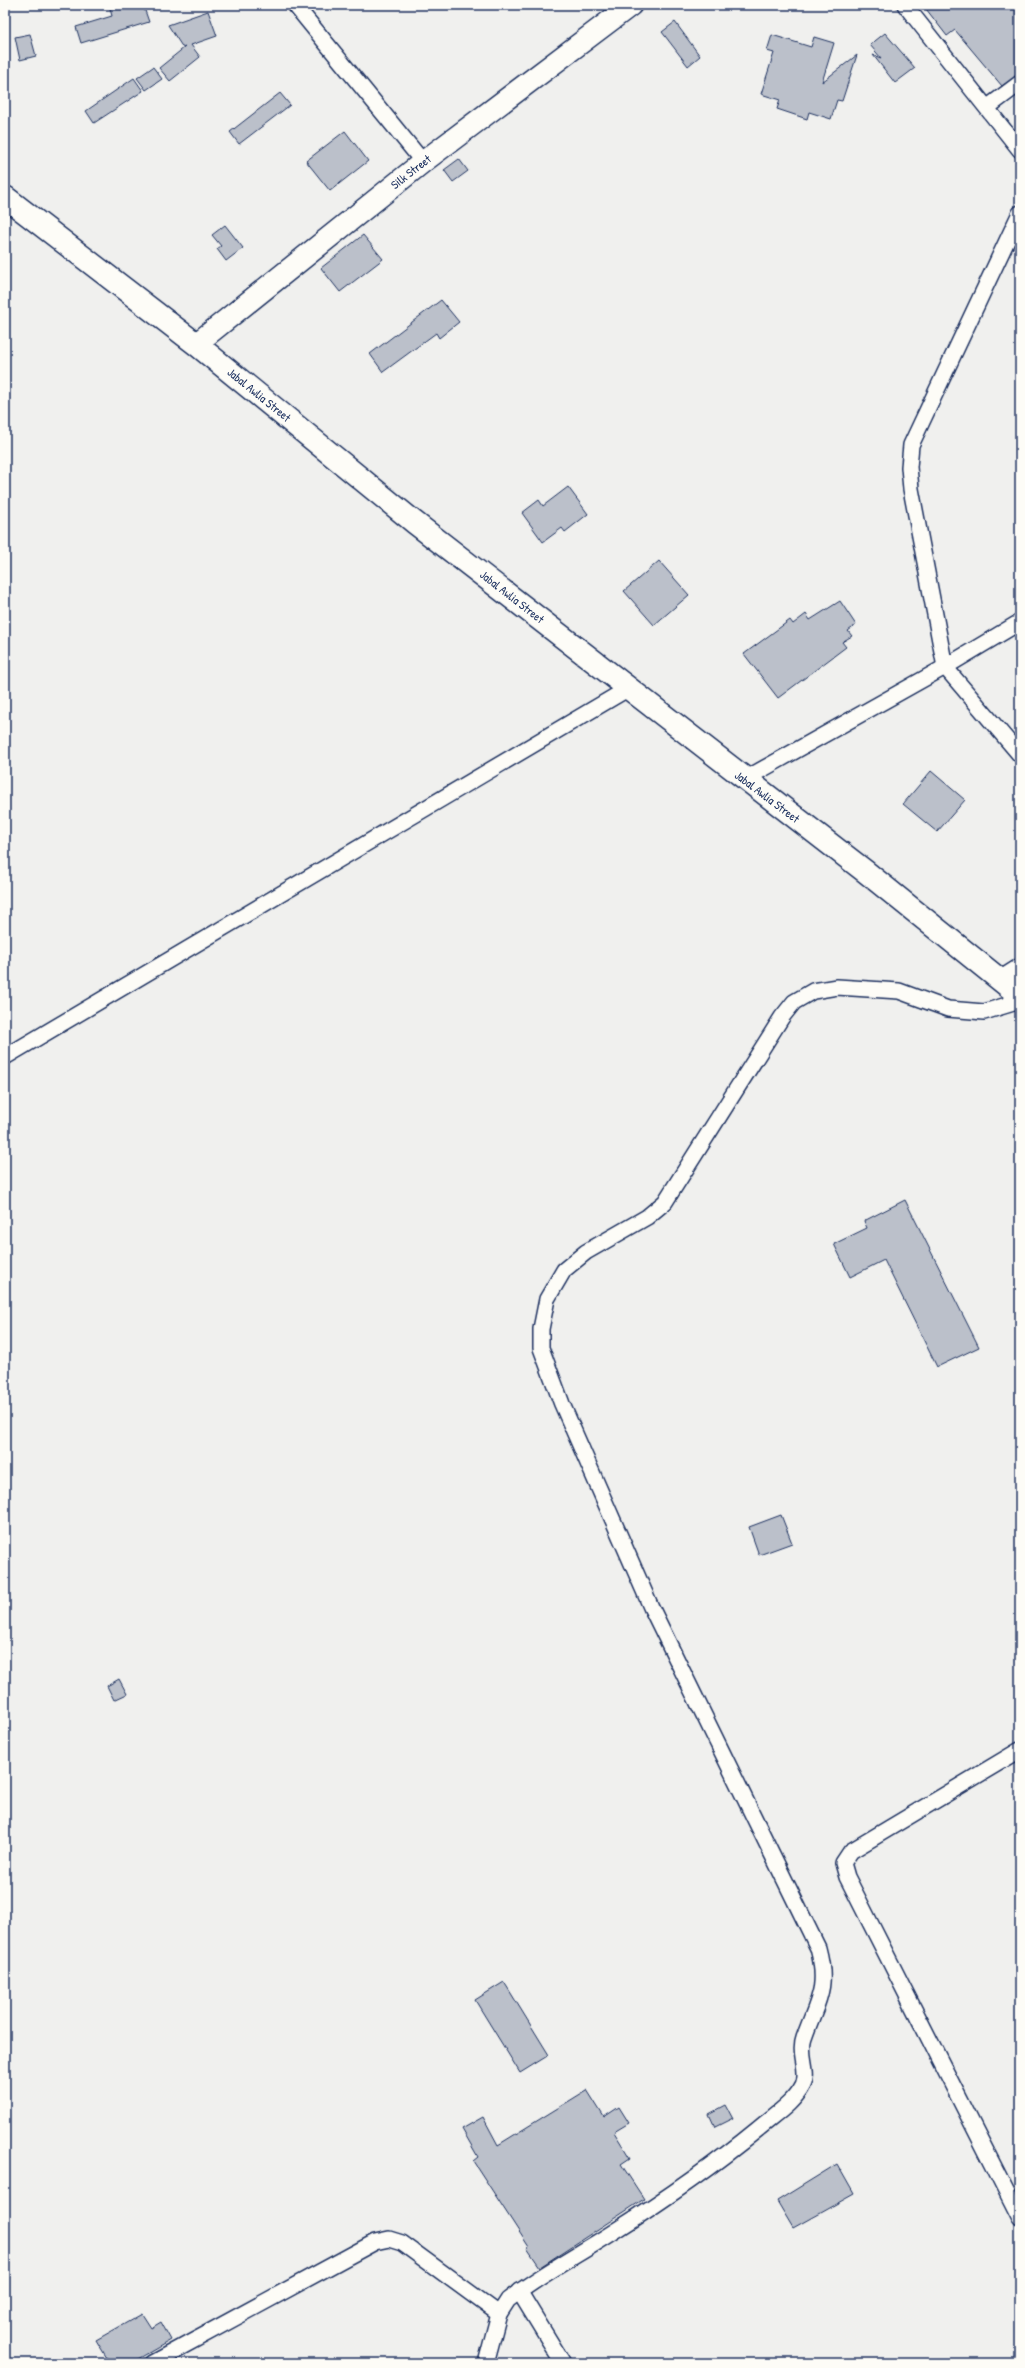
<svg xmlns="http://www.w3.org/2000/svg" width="1025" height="2368" viewBox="0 0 1025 2368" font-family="'Patrick Hand',sans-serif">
  <rect width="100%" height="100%" fill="#f0f0ee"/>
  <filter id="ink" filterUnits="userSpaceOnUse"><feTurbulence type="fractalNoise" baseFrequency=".025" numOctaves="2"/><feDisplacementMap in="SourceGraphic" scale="8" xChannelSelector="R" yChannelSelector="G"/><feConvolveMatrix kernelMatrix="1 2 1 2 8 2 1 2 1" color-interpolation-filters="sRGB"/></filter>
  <g filter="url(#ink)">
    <g fill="#bbc0ca" stroke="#1b2f5e">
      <path d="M109,5h34l6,17 -68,21 -5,-16 36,-11z"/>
      <path d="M923,5h97v69l-18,12 -47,-56 -8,6z"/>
      <path d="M208,11l9,25 -26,9 9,12 -30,24 -11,-13 26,-21 -2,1 -15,-23z"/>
      <path d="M675,22l25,34 -12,10 -26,-34z"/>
      <path d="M885,33l30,35 -20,15 -22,-28 8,3 -11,-13z"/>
      <path d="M30,34l6,22 -16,4 -5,-23z"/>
      <path d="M772,35l39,12 3,-10 20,6 -12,39 35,-27 -15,46 -5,-1 -6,19 -22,-7 -2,7 -30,-10 3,-9 -19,-6 13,-41 -7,-2z"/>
      <path d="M153,67l9,12 -16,11 -9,-12z"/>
      <path d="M134,78l9,13 -49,32 -8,-12z"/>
      <path d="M280,93l10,12 -51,39 -9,-12z"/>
      <path d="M345,131l23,30 -38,30 -24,-30z"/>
      <path d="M459,159l9,12 -15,11 -9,-12z"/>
      <path d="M225,225l18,23 -17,13 -9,-12 4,-3 -9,-11z"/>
      <path d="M363,235l20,24 -43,33 -19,-24z"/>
      <path d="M441,300l18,22 -20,16 -3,-5 -53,39 -13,-18z"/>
      <path d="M568,487l20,27 -23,18 -3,-4 -19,14 -21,-29 17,-13 4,6z"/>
      <path d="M659,561l30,34 -35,30 -30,-34z"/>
      <path d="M840,601l16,24 -8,6 4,5 -10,6 4,5 -68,51 -34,-44 46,-34 3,4 13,-10 4,6z"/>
      <path d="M931,771l34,29 -28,32 -34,-28z"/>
      <path d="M905,1200l74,147 -42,20 -53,-107 -34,17 -16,-33 33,-16 -3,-7z"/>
      <path d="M781,1515l11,28 -33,12 -10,-28z"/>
      <path d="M119,1679l8,15 -13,6 -7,-14z"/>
      <path d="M504,1982l45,73 -29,18 -45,-73z"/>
      <path d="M587,2090l17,27 15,-10 10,16 -15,9 16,26 -9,6 23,35 -104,68 -13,-19 2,-1 -56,-86 5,-4 -16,-28 21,-12 15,28z"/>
      <path d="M726,2105l7,13 -18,9 -6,-13z"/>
      <path d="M837,2164l17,30 -61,34 -16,-27z"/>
      <path d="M142,2314l9,14 10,-6 10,18 -40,23h-21l-14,-23z"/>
    </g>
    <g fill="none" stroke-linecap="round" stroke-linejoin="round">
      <g stroke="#1b2f5e" stroke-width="18">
        <g id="street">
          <path d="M295,5l128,157"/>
          <path d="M905,5l115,145"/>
          <path d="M988,107l32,-24"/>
          <path d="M1020,213l-109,232 -2,22 2,22 34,178 75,88"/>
          <path d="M745,779l200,-112 75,-45"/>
          <path d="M998,980l22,-14"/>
          <path d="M5,1057l624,-369"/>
          <path d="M1020,1750l-169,101 -8,12 4,14 173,341"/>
          <path d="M519,2291l44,72"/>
          <path d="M152,2363l223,-121 14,-3 13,4 97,71"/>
          <path d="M486,2363l13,-49 9,-14c33,-26 72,-46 107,-69 49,-31 98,-65 143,-102 15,-13 36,-26 45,-44 7,-14 -5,-31 1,-47 13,-37 25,-49 14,-90l-167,-341 -89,-203 -21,-56v-19l6,-30 17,-29 22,-18 61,-35 18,-15 117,-185 12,-15 19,-11 24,-4 62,4 49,18 36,3 36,-11"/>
        </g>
      </g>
      <g stroke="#1b2f5e" stroke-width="24">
        <path id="secondary" d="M196,344l227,-182 208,-157"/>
      </g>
      <g stroke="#1b2f5e" stroke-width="25">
        <path id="highway" d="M5,197l191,147 218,178 452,350 154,124"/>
      </g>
      <use href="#street" stroke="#fdfcf7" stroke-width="15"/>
      <use href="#secondary" stroke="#fdfcf7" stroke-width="21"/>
      <use href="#highway" stroke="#fdfcf7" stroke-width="22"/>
    </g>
  </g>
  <g text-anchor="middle" stroke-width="3" stroke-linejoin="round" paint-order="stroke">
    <g font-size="12" fill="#1b2f5e" stroke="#fdfcf7">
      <text transform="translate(411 172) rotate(-38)" y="4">Silk Street</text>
      <text transform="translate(259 395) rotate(39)" y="4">Jabal Awlia Street</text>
      <text transform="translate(512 597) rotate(38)" y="4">Jabal Awlia Street</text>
      <text transform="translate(767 797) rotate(37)" y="4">Jabal Awlia Street</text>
    </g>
  </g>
  <rect width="1025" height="2368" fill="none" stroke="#fdfcf7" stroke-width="20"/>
  <rect x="10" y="10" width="1005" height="2348" fill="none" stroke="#1b2f5e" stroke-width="1.5" filter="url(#ink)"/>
</svg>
